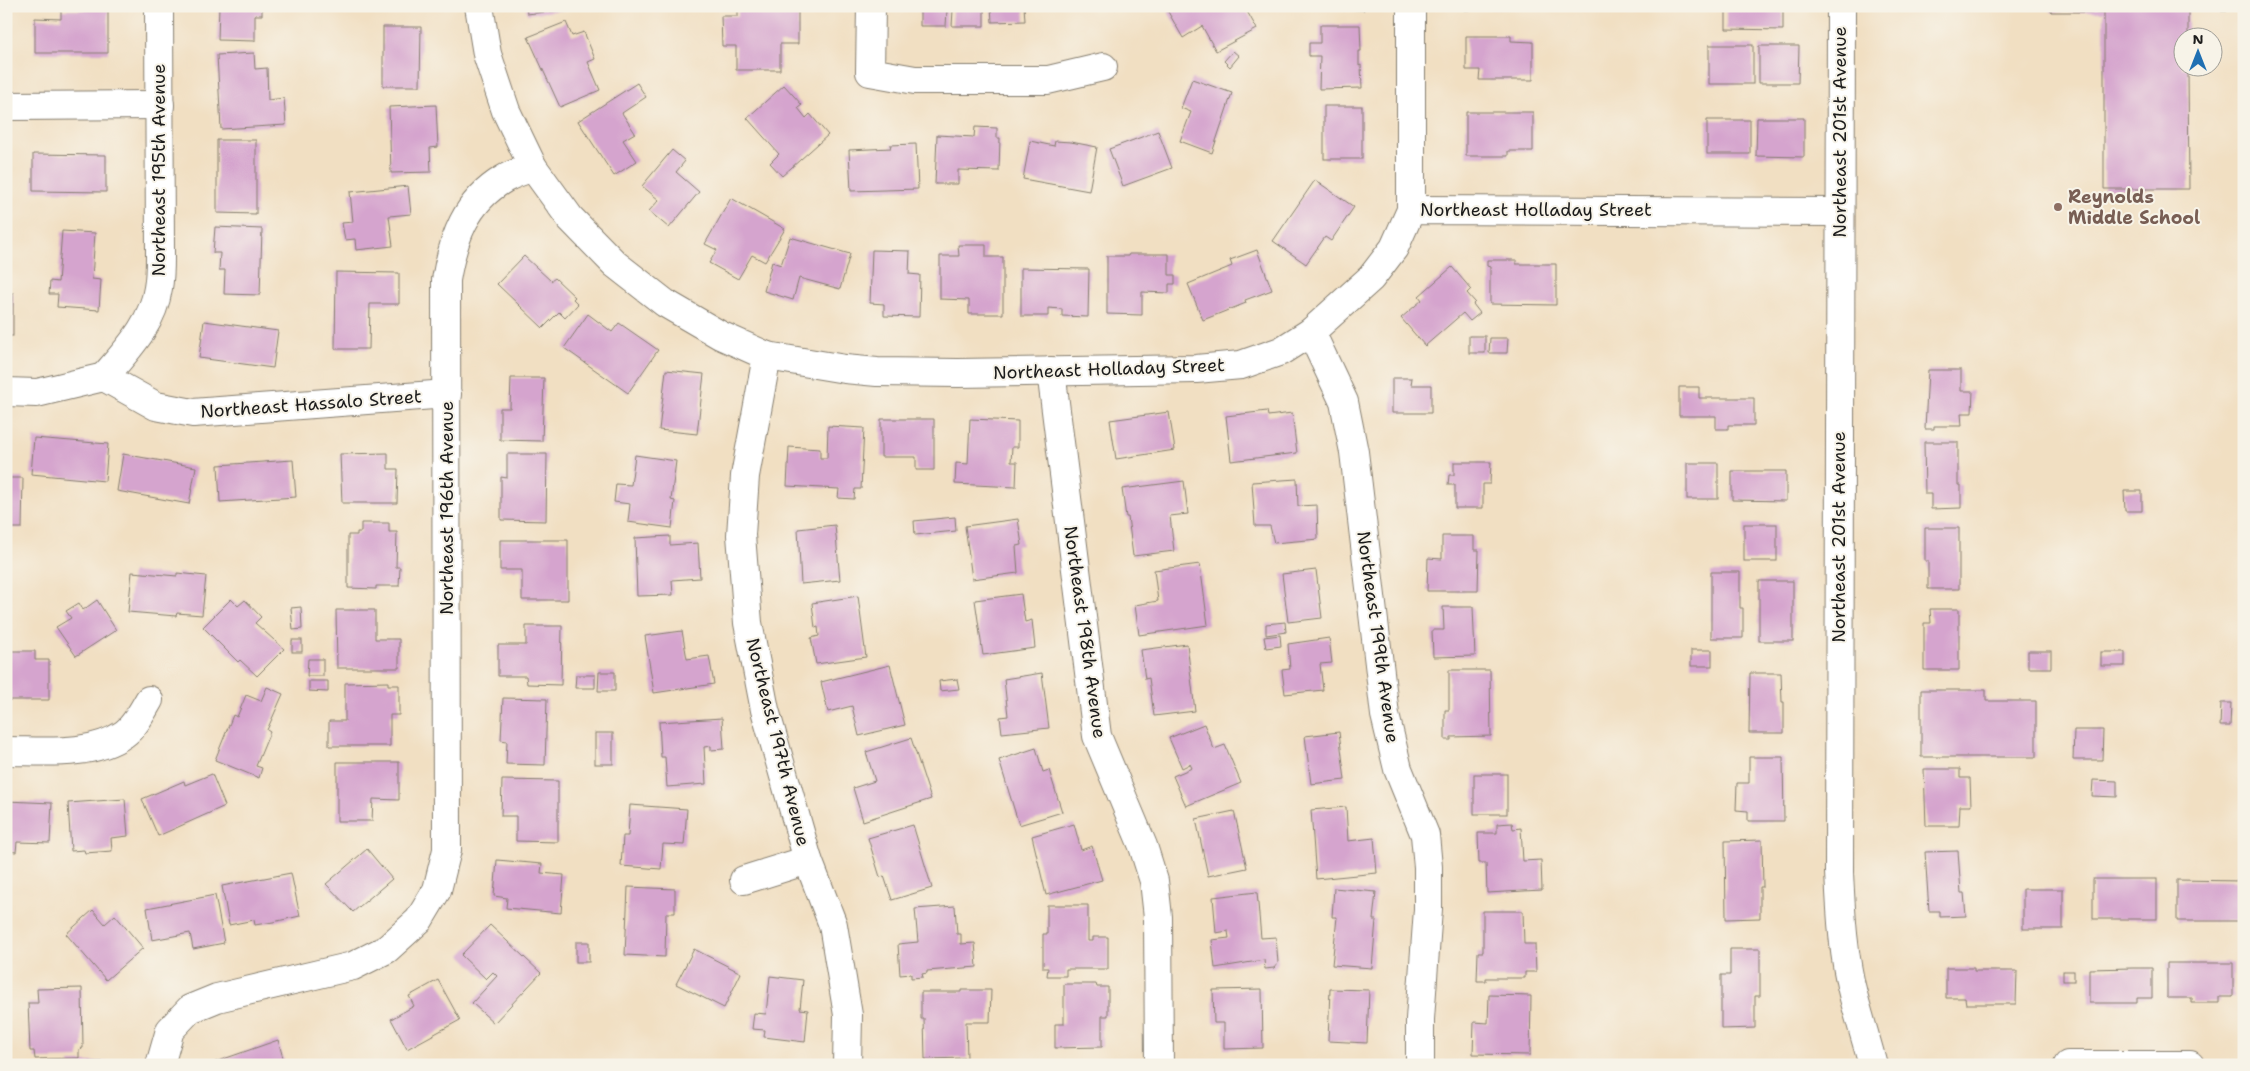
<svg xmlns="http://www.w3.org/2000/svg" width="2250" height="1071" viewBox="0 0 2250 1071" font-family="'Shantell Sans',sans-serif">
  <rect width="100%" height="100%" fill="#f7f3e8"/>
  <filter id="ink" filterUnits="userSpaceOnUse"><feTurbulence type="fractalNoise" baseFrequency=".02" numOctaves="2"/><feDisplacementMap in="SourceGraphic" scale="10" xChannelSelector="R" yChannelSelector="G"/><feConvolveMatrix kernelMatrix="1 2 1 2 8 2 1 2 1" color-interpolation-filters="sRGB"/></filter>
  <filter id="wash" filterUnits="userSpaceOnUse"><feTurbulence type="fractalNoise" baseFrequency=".0096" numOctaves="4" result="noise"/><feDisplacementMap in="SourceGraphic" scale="20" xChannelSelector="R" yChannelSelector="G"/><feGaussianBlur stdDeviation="1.12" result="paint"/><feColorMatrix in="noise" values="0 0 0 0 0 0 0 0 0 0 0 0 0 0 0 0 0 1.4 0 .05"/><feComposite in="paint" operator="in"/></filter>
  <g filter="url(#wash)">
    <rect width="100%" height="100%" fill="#f1dfc2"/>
    <g id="blocks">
      <g fill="#d5a4ce">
        <path d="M219,6h43v9h-7v26l-37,-1z"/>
        <rect x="386" y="6" width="32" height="2"/>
        <path d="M526,6h54v2l-53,6z"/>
        <path d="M920,6h64v20h-32l1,-16h-6l-1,16h-26z"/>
        <path d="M991,6h33l1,15 -33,1z"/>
        <path d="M1174,6h70l13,23 -41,22 -14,-25 -19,12 -16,-28z"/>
        <path d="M1315,6h49v4l-49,-2z"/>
        <path d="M1465,6h50v2l-50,2z"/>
        <path d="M1726,6h57v24l-57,-1z"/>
        <path d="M2051,6h193v4h-56v28h-6v30h6l1,121h-85v-177h-53z"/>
        <path d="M798,8v36h-18v26h-44v-24h-14l-1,-30h17v-7z"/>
        <path d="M61,10h47v43h-73v-35l26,1z"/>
        <path d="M566,22l6,14 12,-4 11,27 -7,3 12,28 -40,17 -32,-70z"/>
        <path d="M1320,25h40l1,26h-2v15l2,-1 1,23 -43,1 1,-33h-11v-13h11z"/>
        <path d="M383,27h38l-1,59h-37z"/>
        <path d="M1466,36h45v5l22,1v38h-54l1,-10h-14z"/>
        <rect x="1709" y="45" width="44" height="39"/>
        <path d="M1759,46h40l-1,37h-39z"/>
        <path d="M1233,51l6,5 -9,11 -6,-6z"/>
        <path d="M254,53l1,16 12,-1 1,32 16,-2 2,27 -65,4 -4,-74z"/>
        <path d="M1192,79l40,14 -20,60 -32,-12 11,-29 -10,-4z"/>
        <path d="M637,83l9,14 -24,16 13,20 -12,7 14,21 -23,15 -36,-55z"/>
        <path d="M784,85l18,20 -4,3 8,10 4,-4 18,21 -46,41 -12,-13 9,-9 -32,-36z"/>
        <path d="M436,105l2,42 -8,1 1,24 -40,1 -2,-66z"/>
        <rect x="1324" y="106" width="38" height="53"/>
        <path d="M1466,112h67v39h-25v5h-42z"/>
        <path d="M1757,118h47v39l-48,-1z"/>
        <rect x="1707" y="120" width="43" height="34"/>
        <path d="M975,127l22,1v10h3l-1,33 -41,-1v14h-23l2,-49 37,2z"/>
        <path d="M1158,131l14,37 -49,18 -14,-37z"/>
        <path d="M217,140h39v74l-39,-1z"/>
        <path d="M1030,141l24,5 1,-5 16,1 26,5 -8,44 -66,-12z"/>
        <path d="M916,144l2,45 -67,2 -2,-41 42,-2 -1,-3z"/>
        <path d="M672,150l13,11 -9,11 23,20 -30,36 -20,-17 10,-11 -17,-14z"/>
        <path d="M33,154l73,1v37l-73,-1z"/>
        <path d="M1315,180l39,27 -23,34 -6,-4 -19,27 -33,-23z"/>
        <path d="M408,186l3,28 -22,2 4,30 -37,4 -1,-11 -10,1 -3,-17 11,-1 -3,-30z"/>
        <path d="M731,198l54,31 -20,33 -13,-7 -14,24 -29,-16 8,-13 -12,-6z"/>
        <path d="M215,227l47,2 -2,66 -36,-1 1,-24h-6l1,-17h-7z"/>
        <path d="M62,231l33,2 -3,46 9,1 -2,30 -42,-3 1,-13h-9l1,-13 8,1z"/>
        <path d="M790,237l60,17 -10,35 -41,-11 -6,22 -29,-9 8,-29 9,3z"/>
        <path d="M958,245h28v12h17v57h-34v-14l-29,-1v-43h19z"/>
        <path d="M872,250l38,1 -1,23 11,1 -1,42 -35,-1v-12l-14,-1z"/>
        <path d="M1257,250l15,40 -27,10 1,3 -43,17 -15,-36 44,-18 -2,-6z"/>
        <path d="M1129,254h40v21h6v9h-6v9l-27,-1v23l-35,-1v-58h21z"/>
        <path d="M524,256l27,25 4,-3 20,19 -2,2 5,5 -13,14 -6,-6 -16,16 -46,-44z"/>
        <path d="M1487,260h29v4h40v41l-66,-1v-37l-3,-1z"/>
        <path d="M1452,267l19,22 -4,4 8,9 -2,2 7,9 -10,8 -7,-8 -38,33 -24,-28 21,-18 -3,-4z"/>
        <path d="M1021,268l68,1 -1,48 -26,-1v-7l-14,-1v8h-27z"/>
        <path d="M336,272l63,1v31h-29l-1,45h-34z"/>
        <rect x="6" y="293" width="7" height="43"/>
        <path d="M588,314l24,18 7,-9 39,27 -30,43 -64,-45z"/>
        <path d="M204,321l74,10 -5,37 -74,-10z"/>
        <rect x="1469" y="336" width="16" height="17"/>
        <path d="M1490,338h18l-1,15h-18z"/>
        <path d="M666,370l38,4 -7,60 -38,-4z"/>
        <path d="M1928,370h33v21h12l-1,22h-11l1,13h-28v3h-9z"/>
        <path d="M511,378h33l-2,63 -42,-1v-32h10z"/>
        <path d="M1392,378h20l-1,7h20v28h-39z"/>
        <path d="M1679,387h20v11h55v27h-26v4h-12v-13h-37z"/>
        <path d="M1267,411l1,5 24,-3 5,40 -66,8 -5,-45z"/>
        <path d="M1169,412l6,38 -59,9 -6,-39z"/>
        <path d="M881,419h53v51h-18v-13h-35z"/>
        <path d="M970,419l48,2v26h-6l-1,15h6l-1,25 -61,-3 1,-21 12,1z"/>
        <path d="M828,426l36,2 -3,61h-6l-1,10 -16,-1 1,-9 -52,-3 2,-39 31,2v9h7z"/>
        <path d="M34,438l74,6 -3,37 -74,-7z"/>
        <path d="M1924,442h34v43h3v23l-30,1v-15h-6z"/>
        <path d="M388,453v16h10l-1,34h-55l-2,-49z"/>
        <path d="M123,454l73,13 -7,37 -72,-13z"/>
        <path d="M507,454h40l-1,67 -45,-1v-43l6,1z"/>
        <path d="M635,455l41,6 -5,39 4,1 -3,27 -44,-6 2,-18 -16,-2 2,-18 15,1z"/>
        <path d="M293,460l3,37 -76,5 -2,-37z"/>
        <path d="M1454,462h37l-1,22h-7v24h-28v-23h-7l1,-10h5z"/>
        <rect x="1687" y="463" width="31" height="36"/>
        <path d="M1732,471h54v30l-54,-1z"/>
        <path d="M6,478h17l-1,50h-16z"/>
        <path d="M1297,479l1,27 19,-1 1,34 -44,4 -4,-17h-15l-3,-44z"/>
        <path d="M1184,481l4,33 -18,2 4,35 -41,5 -5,-39h-2l-4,-28z"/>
        <path d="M2124,491h18v20h-17z"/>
        <path d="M955,517l1,14 -41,4 -1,-14z"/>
        <path d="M1018,519l4,26 -6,1 2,27 -46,6 -7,-53z"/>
        <path d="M361,523h28v9h8l-1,35h4l-1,19h-23v3l-28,-1v-53h9v-3h4z"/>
        <rect x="1744" y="524" width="33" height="37"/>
        <path d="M835,525l5,55 -39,4 -3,-55z"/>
        <path d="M1925,528h34v61h-31v-28h-3z"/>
        <path d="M670,536v9l28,-2 2,35 -28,2 1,15 -36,1 -2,-58z"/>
        <path d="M1442,536h32v14h5l-1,41h-51l1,-33 14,1z"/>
        <path d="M500,540h68v60h-46v-30h-22z"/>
        <path d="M1200,564l8,61 -69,10 -4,-30 23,-4 -4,-31z"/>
        <path d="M1316,570l6,48 -34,4 -6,-48z"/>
        <path d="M132,572l45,4v-3l29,3 -4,39 -25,-2 -1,3 -48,-4z"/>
        <path d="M1711,572h29v36h3v30h-32z"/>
        <rect x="1759" y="581" width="34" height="60"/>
        <path d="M1021,594l4,28 7,-2 3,28 -52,7 -8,-55z"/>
        <path d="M858,596l8,61 -50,7 -5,-26 8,-2 -1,-9 -3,1 -3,-25z"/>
        <path d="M231,599l7,7 7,-6 16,17 -6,6 29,26 -27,27 -17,-16 -2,2 -35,-35z"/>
        <path d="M97,600l19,30 -40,26 -20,-29 15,-9 -5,-7 13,-8 4,7z"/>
        <path d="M301,607l1,22 -9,1 -2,-22z"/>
        <path d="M1443,607h30l2,49 -42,1 -1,-27h12z"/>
        <path d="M1930,609h29v61h-35v-47h7z"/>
        <path d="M336,610h39v29h24v29h-62z"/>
        <path d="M1285,622l1,10 -20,3v-11z"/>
        <path d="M526,626h36l-1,59 -34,-1 -1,-8h-28v-31h28z"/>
        <path d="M682,631l5,28 22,-3 5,28 -60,9 -9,-57z"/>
        <path d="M1280,635l1,11 -15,2 -2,-11z"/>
        <path d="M1329,638l3,25 -12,1 3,26 -38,4 -3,-24 8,-1 -2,-25z"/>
        <rect x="292" y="640" width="10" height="12"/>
        <path d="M1187,644l8,67 -41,5 -5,-38 -4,1 -4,-29z"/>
        <rect x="1691" y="650" width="21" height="16"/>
        <path d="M6,651h29v9h14v40h-43z"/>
        <rect x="2028" y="651" width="23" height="17"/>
        <rect x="2101" y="652" width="24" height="14"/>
        <path d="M308,659h15v17h-16z"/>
        <path d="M890,665l15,60 -46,11 -7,-30 -24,6 -7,-30z"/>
        <path d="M1449,670h41l1,66 -40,1v3h-6v-30h4z"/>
        <path d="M599,672h16v19h-17z"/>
        <path d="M1042,673l7,55 -47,5 -2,-16 8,-1 -4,-37z"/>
        <path d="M1750,673h31l1,29h2v31h-35z"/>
        <path d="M576,675h19v13h-20z"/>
        <path d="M957,679l2,10 -19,2 -1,-10z"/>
        <path d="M309,681h19v11l-19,-1z"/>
        <path d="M388,682v3h11v30h-9v31h-61v-25h16v-38z"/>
        <path d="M267,687l16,7 -16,36 3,2 -14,34 6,2 -3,10 -44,-18 18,-45 4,2 9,-22 15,6z"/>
        <path d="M1921,690h65v11h50v56h-115z"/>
        <path d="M503,698l44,1 -2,66 -39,-1 1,-23 -6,-1z"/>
        <path d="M2221,703h10l-1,23h-10z"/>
        <path d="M722,718l2,31 -13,1v-4l-7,1 2,37 -39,3 -2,-30h-4l-2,-35z"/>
        <path d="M1204,724l10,25 11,-4 16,38 -55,23 -13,-30 19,-8 -2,-4 -8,4 -13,-30z"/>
        <path d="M2074,730h29l-1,30h-29z"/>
        <path d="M1339,732l6,48 -34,4 -6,-48z"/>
        <rect x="595" y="733" width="18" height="31"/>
        <path d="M911,738l20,61 -68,22 -10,-33 22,-7 -9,-29z"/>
        <path d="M1036,748l7,24 6,-2 13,42 -43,13 -20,-65z"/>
        <path d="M1749,757h34l1,64h-36v-10l-12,-1 1,-27h12z"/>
        <path d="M337,762h62v38l-26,-1 -1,22h-35z"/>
        <path d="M1924,769h36v9h10l1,28h-11l-1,20h-33z"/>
        <path d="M212,774l13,32 -67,30 -16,-37 42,-18 1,4z"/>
        <rect x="1474" y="774" width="33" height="40"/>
        <path d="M502,780l56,1v61l-42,-1v-25h-15z"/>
        <path d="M2093,780l24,1v16l-25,-1z"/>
        <path d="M125,799l3,37 -17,2 1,13 -27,2 -1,-3 -13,1 -3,-48z"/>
        <path d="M6,801l46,2 -2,40 -33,-1 -1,10 -10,-1z"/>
        <path d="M630,805l57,4 -3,36 -21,-1 -2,25 -40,-3 2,-30h5z"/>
        <path d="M1346,807l2,34 26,-3 3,35 -61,6 -5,-69z"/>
        <path d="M1234,811l13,57 -39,8 -12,-57z"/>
        <path d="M1512,823l1,6 8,-1 2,33 18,-1 1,30 -55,3 -1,-30h-7l-1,-30h19v-9z"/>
        <path d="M1074,824l7,26 11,-4 10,34 -56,15 -14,-59z"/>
        <path d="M913,825l19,63 -40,12 -8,-24 -4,1 -12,-39z"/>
        <path d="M1762,840l1,47h-3v31l-34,1 -1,-78z"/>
        <path d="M367,849l25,30 -39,33 -27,-28z"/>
        <path d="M1958,851l3,42h3l2,23 -26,1v-6h-11l-4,-59z"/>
        <path d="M497,860l45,4 -1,9 23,2 -3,38 -55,-5 1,-10 -13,-2z"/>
        <path d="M291,873l9,43 -27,6 -18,3 -1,-5 -25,5 -7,-39z"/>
        <rect x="2093" y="879" width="64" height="40"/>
        <path d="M2177,880l65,1 -1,40h-64z"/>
        <path d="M628,887l47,2v24h-9l-1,44 -40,-2z"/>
        <path d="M1334,888l42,4 -3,28h3l-4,48 -40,-3 5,-48h-5z"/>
        <rect x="2023" y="889" width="40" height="40"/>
        <path d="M1257,892l4,46 15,-1 2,26 -4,5 -9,1 -1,-9 -49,8 -3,-28 17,-2 -1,-7 -12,2 -3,-36z"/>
        <path d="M215,895l9,48 -31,6 -3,-16 -38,7 -5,-32z"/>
        <path d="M1047,905h41v36h5v-4h15v32h-42v7h-19l1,-8h-5v-34h4z"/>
        <path d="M955,906l2,28h4v10l14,-1 2,24 -50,4v2l-5,1 1,3 -12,1v-4l-11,1 -2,-31 20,-2 -3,-33z"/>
        <path d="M93,910l12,14 10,-9 28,33 -37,32 -40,-46z"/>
        <path d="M1483,911h40l1,33h11l1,28h-11v6h-39v3h-9l1,-29h5z"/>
        <path d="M490,925l51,48 -47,50 -22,-20 25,-27 -4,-4 -7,7 -25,-24z"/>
        <rect x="576" y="942" width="13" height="20"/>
        <path d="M694,949l47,24 -17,35 -48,-24z"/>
        <path d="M1730,949h30v47h-5v32l-34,1v-54h9z"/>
        <path d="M2167,963h66v34h-14v6h-27v-5h-25z"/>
        <path d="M1946,968h28v3h43l-1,33h-50l-1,-6h-19z"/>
        <path d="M2133,968h19v30h-15v5h-48v-34z"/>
        <rect x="2063" y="971" width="11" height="10"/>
        <path d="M770,976l33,4 -3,29 8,1 -3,32 -41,-5 1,-7 -13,-1 2,-16 12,1z"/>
        <path d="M438,980l22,40 -53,29 -16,-30 23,-13 -5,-10z"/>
        <path d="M1064,984h32l1,3h11v29h-6v31l-47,1v-24h9z"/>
        <path d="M82,988l1,60 -4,1v9l-44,1 -1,-8h-4l-2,-48h10l-1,-14z"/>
        <path d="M1262,989l1,59 -39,1v-26h-10l-1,-33z"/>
        <path d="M1330,989l39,1 -2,53 -39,-2z"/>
        <path d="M961,990h30l-1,32h-24l1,36 -42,1 -1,-40h-3v-27h40z"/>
        <path d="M1489,995l42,1 -1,59 -57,-1 1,-32 14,1z"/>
        <path d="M278,1040l7,25h-69l-1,-3z"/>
        <rect x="69" y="1062" width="40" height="3"/>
      </g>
    </g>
  </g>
  <g filter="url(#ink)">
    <use href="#blocks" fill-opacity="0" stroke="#867e6f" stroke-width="1"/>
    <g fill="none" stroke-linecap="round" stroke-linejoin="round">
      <g stroke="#867e6f" stroke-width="30">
        <g id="street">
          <path d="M479,6l8,48 19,57 27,56 37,51 45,46 50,39 55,32 47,21 78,13 32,3 81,1 238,-4 45,-4 40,-14 30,-19 60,-54 23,-30 17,-38 429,2"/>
          <path d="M871,6l-1,66 45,8h133l55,-13"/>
          <path d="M6,106l154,-1"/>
          <path d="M1411,210v-204"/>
          <path d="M1311,332l33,70 10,50 31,263 13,54 27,66 3,32v42l-8,110v46"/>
          <path d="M767,356l-22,120 -4,59 7,88 17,87 43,150 25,65 15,90 -1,50"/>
          <path d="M1051,371l46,365 46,110 11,35 4,36 1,148"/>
          <path d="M104,377c23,-27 49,-53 54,-89 2,-11 2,-22 2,-32l-1,-250"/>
          <path d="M6,392l31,1 67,-16 52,29 37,7 254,-19"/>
          <path d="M6,751c37,0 85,6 118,-17 11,-8 18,-22 25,-34"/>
          <path d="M744,880l64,-20"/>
          <path d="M160,1065l10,-35 20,-21 27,-11 136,-32 34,-17 32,-29 18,-30 10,-40 -1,-570c7,-41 19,-78 58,-101 8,-5 19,-8 29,-12"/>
          <path d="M2068,1065h122"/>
        </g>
      </g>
      <g stroke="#867e6f" stroke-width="30">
        <path id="secondary" d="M1841,6l-2,866c2,42 4,85 15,126 6,22 13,45 19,67"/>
      </g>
      <use href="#street" stroke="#fff" stroke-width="28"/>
      <use href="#secondary" stroke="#fff" stroke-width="28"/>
    </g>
  </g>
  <circle fill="#8d6e63" stroke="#f7f3e8" stroke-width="2" cx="2058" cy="207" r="5"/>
  <g text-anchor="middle" stroke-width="4" stroke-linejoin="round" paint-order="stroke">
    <g font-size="18" fill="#1c1c1c" stroke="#f7f3e8">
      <text transform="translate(1840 132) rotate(-90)" y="6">Northeast 201st Avenue</text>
      <text transform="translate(159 170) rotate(-90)" y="6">Northeast 195th Avenue</text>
      <text x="1536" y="216">Northeast Holladay Street</text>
      <text transform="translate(1109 369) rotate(-2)" y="6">Northeast Holladay Street</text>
      <text transform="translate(311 404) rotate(-4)" y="6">Northeast Hassalo Street</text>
      <text transform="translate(447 508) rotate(-90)" y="6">Northeast 196th Avenue</text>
      <text transform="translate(1839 537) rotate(-90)" y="6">Northeast 201st Avenue</text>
      <text transform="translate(1085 632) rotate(82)" y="6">Northeast 198th Avenue</text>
      <text transform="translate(1378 637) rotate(82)" y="6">Northeast 199th Avenue</text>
      <text transform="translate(778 742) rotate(76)" y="6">Northeast 197th Avenue</text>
    </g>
    <g font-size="18" font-weight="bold" fill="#785e54" stroke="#f7f3e8" text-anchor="start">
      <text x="2068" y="203">Reynolds<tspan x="2068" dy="21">Middle School</tspan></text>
    </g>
  </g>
  <rect width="2250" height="1071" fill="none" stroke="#f7f3e8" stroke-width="25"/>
  <g transform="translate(2198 52)"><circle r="24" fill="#f7f3e8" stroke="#9f9d96"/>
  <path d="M0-4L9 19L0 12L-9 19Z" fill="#1f6fb2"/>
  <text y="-8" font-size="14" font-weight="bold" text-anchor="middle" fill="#1c1c1c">N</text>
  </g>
</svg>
